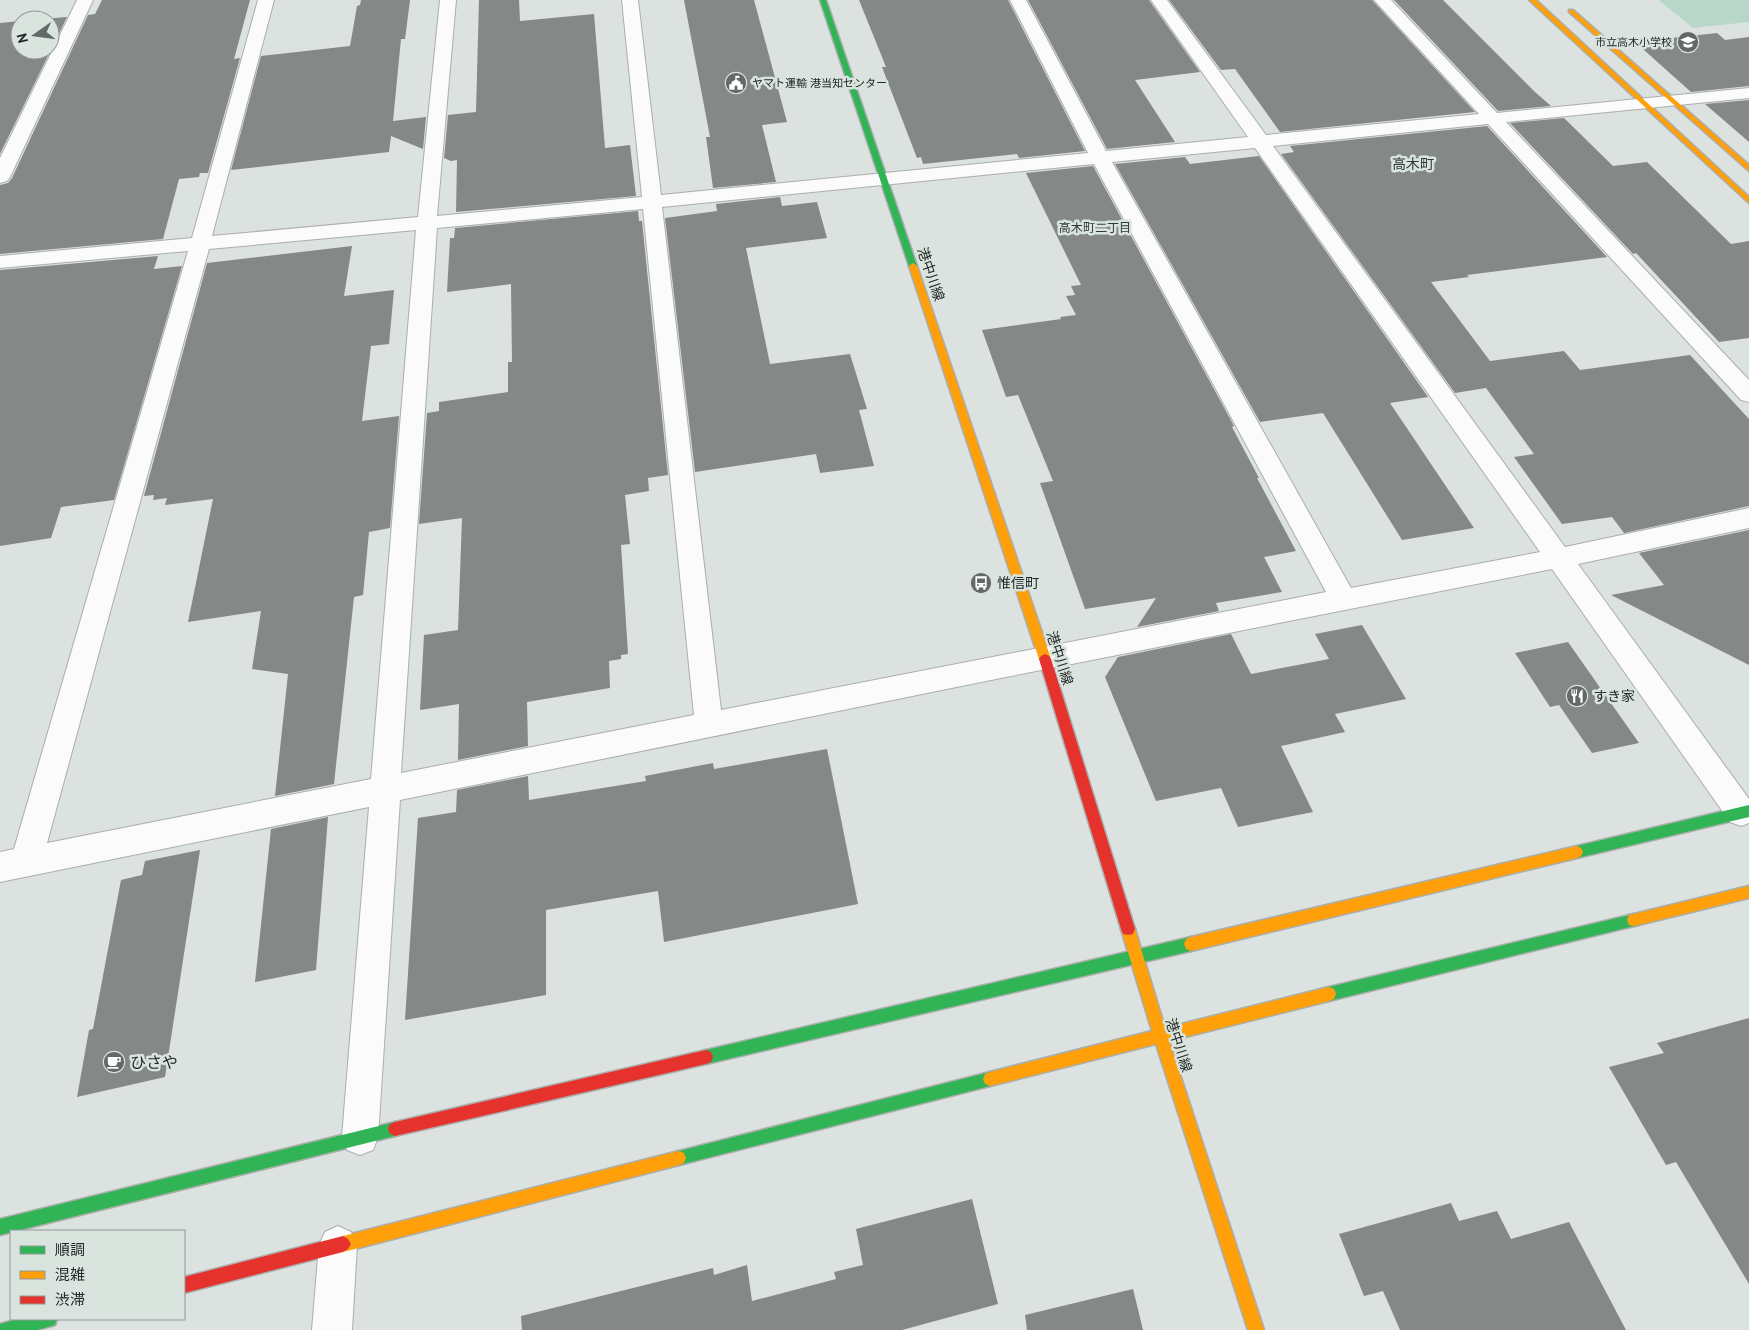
<svg xmlns="http://www.w3.org/2000/svg" width="1749" height="1330" viewBox="0 0 1749 1330" font-family="'PT Sans','Noto Sans JP',sans-serif">
  <rect width="100%" height="100%" fill="#dce2df"/>
  <path fill="#b8d7c8" d="M1659,0h90v22l-56,6z"/>
  <g fill="#848886">
    <path d="M102,0h148l-16,59 6,-1 -32,115h-8l-1,4 -20,2 -16,60 -163,15v-69l8,-2 4,-5 76,-163 7,-1z"/>
    <path d="M361,0h49l-5,39h-4l-8,82 33,-4 -3,32 -32,-13 -2,16 -158,18 30,-114 89,-10 7,-40 3,-1z"/>
    <path d="M479,0h40l1,21 74,-7 11,134 25,-3 6,51 -180,16 1,-52 -6,1 -7,-3 4,-43 28,-3z"/>
    <path d="M684,0h70l33,122 -25,3 14,57 -63,6 -7,-51h4z"/>
    <path d="M859,0h149l77,151 -66,7 -2,-4 -94,10 -2,-7 -4,1 -35,-91h4z"/>
    <path d="M1028,0h121l51,72 -65,8 40,62 -68,7z"/>
    <path d="M1169,0h203l103,112 -195,20 -45,-63 -14,1z"/>
    <path d="M1394,0h49l92,92 16,14 -53,5z"/>
    <path d="M67,17l-67,137v-131l20,-2v29h30v-30h-19z"/>
    <path d="M1717,33l8,7 24,-3v49l-58,6 -56,-50z"/>
    <path d="M1749,100v42l-44,-38z"/>
    <path d="M1564,118l49,48 34,-4 84,82 18,-3v97l-30,4 -83,-89 -3,1 -123,-131z"/>
    <path d="M1487,126l120,131 -140,18 2,2 -38,5 59,79 74,-10 16,19 110,-15 59,64v87l-125,27 -12,-16 -50,7 -48,-67 20,-3 -48,-66 -31,5 -174,-239 13,-2 -4,-6z"/>
    <path d="M1259,156l169,241 -38,6 84,125 -72,12 -79,-127 -63,9 -145,-258 70,-7 5,7z"/>
    <path d="M1093,166l141,260 -2,1 27,51h-2l39,73 -32,6 18,35 -66,11 3,8 -82,16 19,-29 -71,11 -45,-126 13,-2 -35,-86 -12,2 -24,-67 79,-11 -1,-2 16,-2 -10,-19 9,-1 -4,-9 10,-1 -55,-112z"/>
    <path d="M780,197l2,9 35,-4 10,36 -81,10 24,116 80,-10 17,55 -8,1 15,56 -54,7 -4,-19 -121,18 -30,-254 52,-7 -1,-7z"/>
    <path d="M638,211l1,10h3l26,254 -20,3 1,13 -24,4 5,49 -9,1 7,109 -7,1v4l-12,2 1,27 -83,14 1,44 -70,14 1,-56 -39,6 4,-75 34,-5 4,-112 -43,6 8,-111 12,-2v-9l69,-10v-30h4l-1,-78 -64,8 3,-54h4l1,-10z"/>
    <path d="M352,246l-8,50 50,-6 -5,54 -18,2 -9,75 37,-5 -9,112 -21,4 -6,63 -9,2 -20,187 -59,12 13,-122 -36,-5 9,-58 -73,11 25,-123 -48,6 2,-7 -14,2 1,-5 -10,1 63,-233z"/>
    <path d="M158,256l-4,13 28,-3 -68,234 -53,7 -10,31 -51,8v-276z"/>
    <path d="M1749,530v135l-138,-70 53,-10 -25,-32z"/>
    <path d="M1362,625l44,74 -71,15 10,18 -64,14 32,66 -75,15 -17,-39 -65,13 -51,-124 13,-20 113,-23 20,40 78,-15 -14,-25z"/>
    <path d="M1568,642l71,101 -47,10 -33,-48 -9,2 -35,-54z"/>
    <path d="M827,749l31,155 -194,38 -6,-51 -112,19v85l-141,25 13,-202 38,-6 1,-22 71,-14 1,24 117,-19 -1,-5 68,-13 1,6z"/>
    <path d="M328,817l-12,153 -61,12 16,-153z"/>
    <path d="M200,850l-35,227 -88,20 12,-67 4,-1 28,-149 21,-5 3,-14z"/>
    <path d="M1749,1018v266l-73,-122 -10,3 -57,-98 55,-14 -7,-10z"/>
    <path d="M972,1199l26,105 -96,26h-380l-1,-14 192,-48 1,7 33,-10 5,36 84,-22 -2,-7 29,-7 -7,-36z"/>
    <path d="M1451,1203l8,18 38,-10 14,28 58,-17 57,108h-226l-17,-39 -19,5 -25,-62z"/>
    <path d="M1133,1289l10,41h-116l-2,-15z"/>
  </g>
  <g fill="none" stroke-linecap="round" stroke-linejoin="round">
    <g stroke="#aaaeac" stroke-width="2">
      <g id="street">
        <path d="M77,0h16l-83,177 -3,4 -7,2v-25z"/>
        <path d="M258,0h16l-62,236 206,-19 22,-217h16l-19,216 205,-19 -20,-197h16l23,195 427,-42 -78,-153h16l80,151 142,-14 -97,-137h16l99,135 213,-21 -105,-114h17l106,113 252,-25v10l-243,24 243,258v22l-8,-2 -253,-276 -215,22 292,401 184,-39v20l-171,36 171,235v24l-8,3 -11,-4 -178,-253 -551,109 -601,122 -22,337 -5,13 -13,5 -13,-5 -5,-13 27,-330 -369,75v-30l14,-3 174,-598 -188,17v-12l192,-18zM1255,148l285,404 -189,36 -239,-426zM1094,164l232,428 -605,118 -59,-503zM643,209l51,506 -293,58 36,-545zM416,230l-45,549 -324,64 162,-594z"/>
        <path d="M338,1226l13,6 6,13 -5,85h-40l7,-85 6,-13z"/>
      </g>
    </g>
    <g stroke="#aaaeac" stroke-width="3">
      <g id="fast">
        <path d="M820,0h6l91,266 -1,2h-6l-1,-2z"/>
        <path d="M1749,805v12l-172,41 -4,-2 -2,-4 2,-4 4,-2z"/>
        <path d="M1634,914l5,1 2,5 -2,5 -5,1 -305,75 -5,-2 -2,-5 2,-5 5,-2z"/>
        <path d="M1191,937l5,2 2,5 -2,5 -5,2 -485,113 -5,-2 -2,-5 2,-5 5,-2z"/>
        <path d="M990,1072l5,2 2,5 -2,5 -5,2 -311,79 -5,-2 -2,-5 2,-5 5,-2z"/>
        <path d="M395,1122l5,2 2,5 -2,5 -5,2 -395,99v-16z"/>
        <path d="M18,1319h39l-2,6 -18,5h-37v-6z"/>
      </g>
    </g>
    <g stroke="#aaaeac" stroke-width="3">
      <g id="slow">
        <path d="M1529,0h7l213,197v6z"/>
        <path d="M1569,10h4l176,155v6l-180,-159z"/>
        <path d="M913,263l4,3 134,393 -2,3h-8l-2,-3 -130,-393z"/>
        <path d="M1577,846l4,2 2,4 -2,4 -4,2 -386,93 -5,-2 -2,-5 2,-5 5,-2z"/>
        <path d="M1749,886v12l-115,28 -5,-1 -2,-5 2,-5 5,-1z"/>
        <path d="M1128,923l5,1 2,5 30,99 164,-41 5,2 2,5 -2,5 -5,2 -160,40 95,289h-16l-92,-286 -166,42 -5,-2 -2,-5 2,-5 5,-2 162,-41 -31,-102 2,-5z"/>
        <path d="M679,1151l5,2 2,5 -2,5 -5,2 -336,87 -5,-3 -3,-5 3,-5 5,-3z"/>
      </g>
    </g>
    <g stroke="#aaaeac" stroke-width="3">
      <g id="jam">
        <path d="M1045,654l4,2 2,3 84,270 -2,5 -5,1 -5,-1 -2,-5 -82,-270 2,-3z"/>
        <path d="M706,1050l5,2 2,5 -2,5 -5,2 -311,72 -5,-2 -2,-5 2,-5 5,-2z"/>
        <path d="M343,1236l5,3 3,5 -3,5 -5,3 -159,41v-16z"/>
      </g>
    </g>
    <use href="#street" fill="#fafbfa" fill-rule="evenodd"/>
    <use href="#fast" fill="#30b455" fill-rule="evenodd"/>
    <use href="#slow" fill="#ff9f0a" fill-rule="evenodd"/>
    <use href="#jam" fill="#e5322d" fill-rule="evenodd"/>
  </g>
  <defs>
    <g id="school-disc" transform="scale(1.125)"><circle r="9.5" fill="#646866" stroke="#dae4df"/><path d="M0-5L7-2L0 1L-7-2ZM-4 1L0 2.5L4 1V4Q0 6-4 4Z" fill="#fff"/></g>
    <g id="civic-disc" transform="scale(1.125)"><circle r="9.5" fill="#646866" stroke="#dae4df"/><path d="M-.6-6.5H3V-4.5H.6V-3L4-1V1h2V6H-6V1h2V-1L-.6-3ZM-1.2 2.5V6h2.4V2.5Z" fill="#fff"/></g>
    <g id="bus-disc" transform="scale(1.125)"><circle r="9.5" fill="#646866" stroke="#dae4df"/><path d="M-5-6H5V4H4V6H2V4H-2V6H-4V4H-5ZM-3.5-4V0h7V-4ZM-3.5 1.2v1.5H-2V1.2ZM2 1.2v1.5H3.5V1.2Z" fill="#fff"/></g>
    <g id="restaurant-disc" transform="scale(1.125)"><circle r="9.5" fill="#646866" stroke="#dae4df"/><path d="M-5-6h1v4h1v-4h1v4h1v-4h1v5L-1.5 .5V6h-2V.5L-5-1ZM5-6V6H3V1.5H1.5Q1.5-4 5-6Z" fill="#fff"/></g>
    <g id="cafe-disc" transform="scale(1.125)"><circle r="9.5" fill="#646866" stroke="#dae4df"/><path d="M-5.5-4.5H6V0H3Q3 3.5 0 3.5H-2.5Q-5.5 3.5-5.5 0ZM3-3.2v2h1.7v-2ZM-6 4.5H4V6H-6Z" fill="#fff"/></g>
  </defs>
  <g fill-rule="evenodd">
    <use href="#school-disc" x="1688" y="42"/>
    <use href="#civic-disc" x="736" y="83"/>
    <use href="#bus-disc" x="981" y="583"/>
    <use href="#restaurant-disc" x="1577" y="696"/>
    <use href="#cafe-disc" x="114" y="1062"/>
  </g>
  <g text-anchor="middle" stroke-width="5" stroke-linejoin="round" paint-order="stroke">
    <g font-size="11" fill="#242725" stroke="#dae4df" text-anchor="end">
      <text x="1672" y="46">市立高木小学校</text>
      <text x="752" y="87" text-anchor="start">ヤマト運輸 港当知センター</text>
    </g>
    <g font-size="12" fill="#313935" stroke="#dae4df">
      <text x="1095" y="232">高木町二丁目</text>
    </g>
    <g font-size="14" fill="#313935" stroke="#dae4df">
      <text x="1413" y="169">高木町</text>
    </g>
    <g font-size="14" fill="#242725" stroke="#dae4df">
      <text transform="translate(931 274) rotate(71)" y="5">港中川線</text>
      <text transform="translate(1060 658) rotate(72)" y="5">港中川線</text>
      <text transform="translate(1179 1045) rotate(72)" y="5">港中川線</text>
    </g>
    <g font-size="14" fill="#242725" stroke="#dae4df" text-anchor="start">
      <text x="997" y="588">惟信町</text>
      <text x="1593" y="701">すき家</text>
    </g>
    <g font-size="16" fill="#242725" stroke="#dae4df" text-anchor="start">
      <text x="130" y="1068">ひさや</text>
    </g>
  </g>
  <rect x="10" y="1230" width="175" height="90" fill="#dae4df" stroke="#919895"/>
  <rect x="20" y="1246" width="25" height="8" fill="#30b455" stroke="#919895"/>
  <text x="55" y="1255" font-size="15" fill="#242725">順調</text>
  <rect x="20" y="1271" width="25" height="8" fill="#ff9f0a" stroke="#919895"/>
  <text x="55" y="1280" font-size="15" fill="#242725">混雑</text>
  <rect x="20" y="1296" width="25" height="8" fill="#e5322d" stroke="#919895"/>
  <text x="55" y="1305" font-size="15" fill="#242725">渋滞</text>
  <g transform="translate(35 35) rotate(256)"><circle r="24" fill="#dae4df" stroke="#919895"/>
  <path d="M0-4L9 19L0 12L-9 19Z" fill="#646866"/>
  <text y="-8" font-size="14" font-weight="bold" text-anchor="middle" fill="#242725">N</text>
  </g>
</svg>
